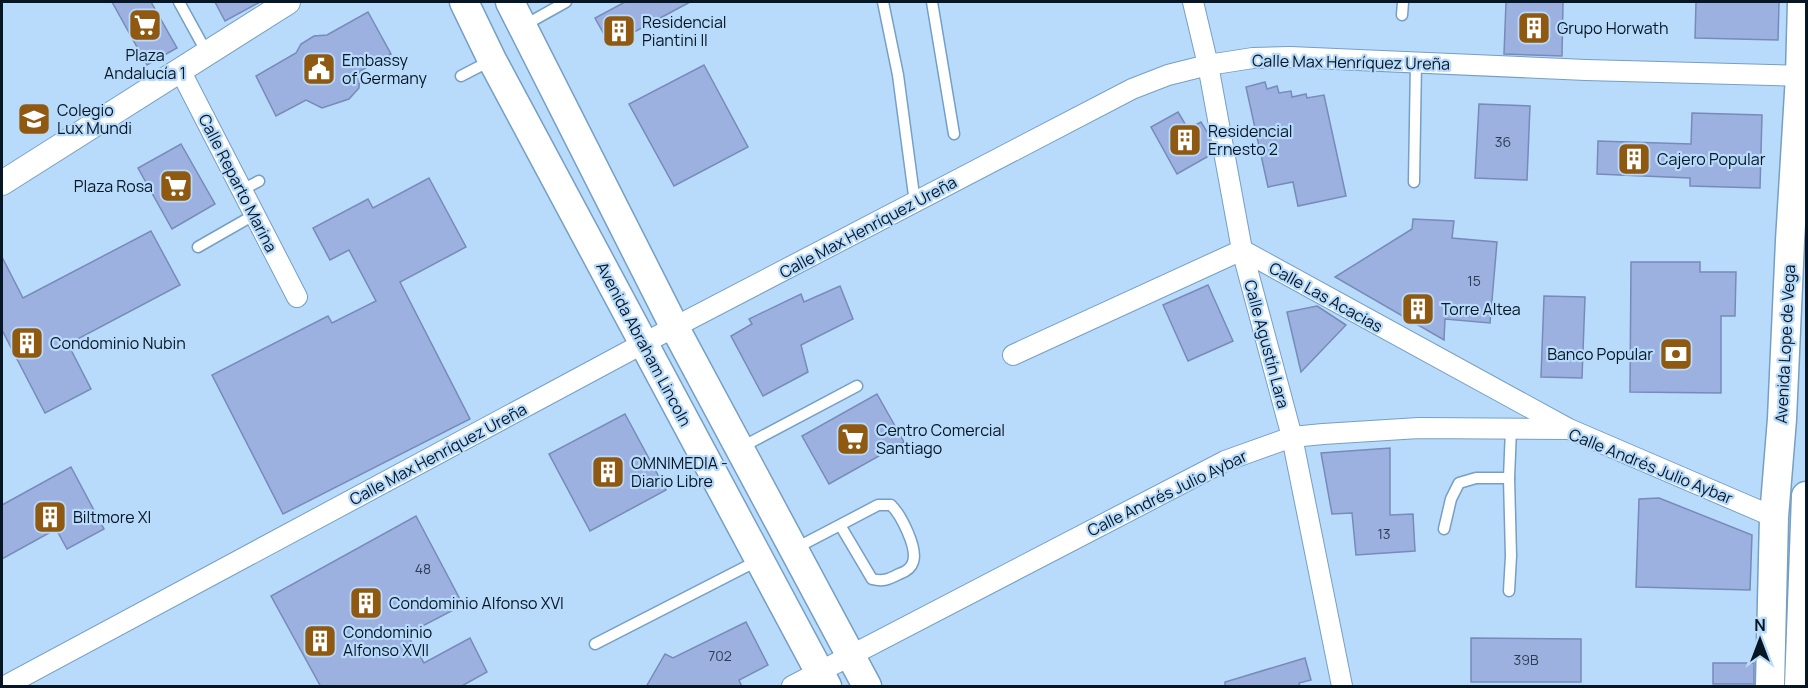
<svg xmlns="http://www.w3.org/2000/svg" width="1808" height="688" viewBox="0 0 1808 688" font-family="Manrope,sans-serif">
  <rect width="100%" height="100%" fill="#b8dbfb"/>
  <g fill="#9cb1e0" stroke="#778bb8" stroke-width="1.5">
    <path d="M112,2h39l26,46 -30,17z"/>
    <path d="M215,2h45l-35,19z"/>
    <path d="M625,2h65l-80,43 -15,-27z"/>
    <path d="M1506,2h57l-1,54 -58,-2z"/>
    <path d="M1696,2h83l-1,38 -83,-2z"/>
    <path d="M368,12l23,42 -31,17 -1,17 -10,11 -27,9 -16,-8 -30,16 -20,-40 40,-23 5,-9 13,-8 13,-1z"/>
    <path d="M704,65l44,82 -74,39 -45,-82z"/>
    <path d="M1265,82l2,7 10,-3 2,7 12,-2 1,6 14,-3 1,4 17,-3 22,101 -48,10 -5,-24 -25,5 -22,-100z"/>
    <path d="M1479,104l51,2 -3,74 -52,-2z"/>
    <path d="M1178,112l10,17 13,-7 8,13 3,19 -35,20 -26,-47z"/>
    <path d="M1692,113l70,2 -2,73 -70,-2v-8l-93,-4 1,-33 93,3z"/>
    <path d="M181,144l34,60 -43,25 -34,-61z"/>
    <path d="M429,178l37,69 -66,35 70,137 -187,95 -71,-139 116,-59 4,7 44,-22 -27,-51 -19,10 -17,-32 55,-29 5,9z"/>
    <path d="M1413,219l41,2 -2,17 45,4 -7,81 -45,-4 -1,21 -109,-63 77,-48z"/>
    <path d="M151,231l29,54 -112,59 23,45 -46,24 -43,-83v-73l21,41z"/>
    <path d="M1631,262h69v10h36l-1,44h-14v77l-91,-1z"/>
    <path d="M1208,285l25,56 -45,20 -25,-56z"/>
    <path d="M840,286l13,33 -52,26 7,27 -45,24 -32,-60 21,-12 -3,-5 52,-25 3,8z"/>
    <path d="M1544,296l41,1 -3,81 -41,-1z"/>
    <path d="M1317,306l29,19 -45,47 -14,-60z"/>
    <path d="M877,394l27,48 -75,42 -27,-48z"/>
    <path d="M625,414l41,76 -76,41 -41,-77z"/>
    <path d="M1390,448v67l23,-1 2,37 -59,4 -4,-42 -20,1 -11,-61z"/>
    <path d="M71,467l33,62 -37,20 -11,-20 -54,30v-54z"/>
    <path d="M1659,498l93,37 -2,55 -114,-3 3,-88z"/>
    <path d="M416,516l47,89 -56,29 17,29 46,-25 17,34 -27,15h-139l-50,-91z"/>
    <path d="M746,622l22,43 -29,15 3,7h-96l19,-33 8,4z"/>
    <path d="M1471,638l110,1v43h-110z"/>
    <path d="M1305,658l6,22 -12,3 1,4h-75v-5z"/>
    <rect x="1713" y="663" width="41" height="21"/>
  </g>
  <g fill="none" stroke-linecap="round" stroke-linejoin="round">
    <g stroke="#759fc4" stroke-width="13">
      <g id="service">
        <path d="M179,2l28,51"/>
        <path d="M883,2l15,73 17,128"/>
        <path d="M932,2l22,132"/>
        <path d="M1402,15l1,-13"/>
        <path d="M523,26l43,-24"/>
        <path d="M461,76l29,-15"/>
        <path d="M1414,182l2,-120"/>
        <path d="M242,190l17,-9"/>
        <path d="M198,247l56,-32"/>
        <path d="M740,448l117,-62"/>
        <path d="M1509,478l2,78 -2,35"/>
        <path d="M1444,529l7,-30 8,-16 17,-5h33l2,-49"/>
        <path d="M794,549l46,-24 32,54c12,3 17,0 27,-5 6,-2 12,-5 14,-12 5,-14 -12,-47 -22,-57h-13l-38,20"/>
        <path d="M595,644l162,-83"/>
      </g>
    </g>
    <g stroke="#759fc4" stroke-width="22">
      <g id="minor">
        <path d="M1193,2l15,63 34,185 50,187 50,249"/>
        <path d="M180,70l117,227"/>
        <path d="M1013,355l229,-105 325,178"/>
        <path d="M5,686l639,-343 488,-254 36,-14 40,-10 45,-7 37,-1 296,13 220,6"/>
        <path d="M792,686l433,-225 67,-24 31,-3 96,-6 150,1 205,88"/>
      </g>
    </g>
    <g stroke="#759fc4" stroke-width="26">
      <path id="tertiary" d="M2,183l286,-181"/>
    </g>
    <g stroke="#759fc4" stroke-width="31">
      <g id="secondary">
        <path d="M464,2l28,58 335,626"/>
        <path d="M510,2l165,326 192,358"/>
        <path d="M1770,686l4,-169 8,-98 8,-178 10,-165 2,-74"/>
        <path d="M1799,686l7,-190"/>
      </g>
    </g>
    <use href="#service" stroke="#fff" stroke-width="10"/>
    <use href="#minor" stroke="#fff" stroke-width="20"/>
    <use href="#tertiary" stroke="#fff" stroke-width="24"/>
    <use href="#secondary" stroke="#fff" stroke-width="28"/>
  </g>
  <defs>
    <g id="supermarket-square" transform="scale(1.725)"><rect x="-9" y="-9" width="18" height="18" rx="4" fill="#905911" stroke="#b8dbfb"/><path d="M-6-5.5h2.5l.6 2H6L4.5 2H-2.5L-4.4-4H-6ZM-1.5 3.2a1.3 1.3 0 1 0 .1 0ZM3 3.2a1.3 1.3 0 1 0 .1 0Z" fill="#fff"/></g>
    <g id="building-square" transform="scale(1.725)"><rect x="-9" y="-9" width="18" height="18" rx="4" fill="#905911" stroke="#b8dbfb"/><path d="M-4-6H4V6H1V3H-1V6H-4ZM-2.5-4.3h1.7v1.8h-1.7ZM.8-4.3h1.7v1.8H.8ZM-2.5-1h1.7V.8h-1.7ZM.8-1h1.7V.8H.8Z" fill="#fff"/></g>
    <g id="civic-square" transform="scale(1.725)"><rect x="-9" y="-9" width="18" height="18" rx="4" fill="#905911" stroke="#b8dbfb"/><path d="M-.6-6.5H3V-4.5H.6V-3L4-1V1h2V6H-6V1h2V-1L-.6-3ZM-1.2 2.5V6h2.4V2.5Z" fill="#fff"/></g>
    <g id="school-square" transform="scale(1.725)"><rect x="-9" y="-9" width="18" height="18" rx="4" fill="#905911" stroke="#b8dbfb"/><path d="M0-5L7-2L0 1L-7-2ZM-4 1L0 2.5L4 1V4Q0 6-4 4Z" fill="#fff"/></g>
    <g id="bank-square" transform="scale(1.725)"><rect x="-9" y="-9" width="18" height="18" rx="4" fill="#905911" stroke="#b8dbfb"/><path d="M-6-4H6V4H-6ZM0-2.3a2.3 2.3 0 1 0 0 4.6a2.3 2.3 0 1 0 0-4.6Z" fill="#fff"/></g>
  </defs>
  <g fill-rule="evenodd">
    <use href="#supermarket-square" x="145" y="25"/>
    <use href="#building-square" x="1534" y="28"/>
    <use href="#building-square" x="619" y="31"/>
    <use href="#civic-square" x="319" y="69"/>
    <use href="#school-square" x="34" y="119"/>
    <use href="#building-square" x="1185" y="140"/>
    <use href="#building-square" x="1634" y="159"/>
    <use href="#supermarket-square" x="176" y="186"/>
    <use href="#building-square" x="1418" y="309"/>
    <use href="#building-square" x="27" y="343"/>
    <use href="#bank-square" x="1676" y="354"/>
    <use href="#supermarket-square" x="853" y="439"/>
    <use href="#building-square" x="608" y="472"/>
    <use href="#building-square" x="50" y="517"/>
    <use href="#building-square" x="366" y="603"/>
    <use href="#building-square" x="320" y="641"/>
  </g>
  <g text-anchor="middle" stroke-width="4.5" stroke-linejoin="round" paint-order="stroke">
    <g font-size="14" fill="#2c3d53">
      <text x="1503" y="147">36</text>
      <text x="1474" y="286">15</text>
      <text x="1384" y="539">13</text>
      <text x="423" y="574">48</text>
      <text x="720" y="661">702</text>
      <text x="1526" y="665">39B</text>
    </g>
    <g font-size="16" fill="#061624" stroke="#b8dbfb" text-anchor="start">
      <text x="642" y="28">Residencial<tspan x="642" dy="18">Piantini II</tspan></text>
      <text x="1557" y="34">Grupo Horwath</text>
      <text x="145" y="61" text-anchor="middle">Plaza<tspan x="145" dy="18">Andalucía 1</tspan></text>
      <text x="342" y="66">Embassy<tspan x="342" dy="18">of Germany</tspan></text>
      <text x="57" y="116">Colegio<tspan x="57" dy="18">Lux Mundi</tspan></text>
      <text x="1208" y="137">Residencial<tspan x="1208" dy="18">Ernesto 2</tspan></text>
      <text x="1657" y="165">Cajero Popular</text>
      <text x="153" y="192" text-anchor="end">Plaza Rosa</text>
      <text x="1441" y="315">Torre Altea</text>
      <text x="50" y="349">Condominio Nubin</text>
      <text x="1653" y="360" text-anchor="end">Banco Popular</text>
      <text x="876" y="436">Centro Comercial<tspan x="876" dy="18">Santiago</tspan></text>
      <text x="631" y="469">OMNIMEDIA -<tspan x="631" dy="18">Diario Libre</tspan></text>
      <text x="73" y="523">Biltmore XI</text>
      <text x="389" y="609">Condominio Alfonso XVI</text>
      <text x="343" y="638">Condominio<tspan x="343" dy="18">Alfonso XVII</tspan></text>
    </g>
    <g font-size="16" fill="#061624" stroke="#b8dbfb">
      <text transform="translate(1351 62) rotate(1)" y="6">Calle Max Henríquez Ureña</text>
      <text transform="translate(238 183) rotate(63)" y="6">Calle Reparto Marina</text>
      <text transform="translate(868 227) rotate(-28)" y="6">Calle Max Henríquez Ureña</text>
      <text transform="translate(1326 297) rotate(29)" y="6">Calle Las Acacias</text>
      <text transform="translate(644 344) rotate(62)" y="6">Avenida Abraham Lincoln</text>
      <text transform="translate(1267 344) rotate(75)" y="6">Calle Agustín Lara</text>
      <text transform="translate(1785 344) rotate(-87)" y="6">Avenida Lope de Vega</text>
      <text transform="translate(438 454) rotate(-28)" y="6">Calle Max Henríquez Ureña</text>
      <text transform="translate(1651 466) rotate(22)" y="6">Calle Andrés Julio Aybar</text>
      <text transform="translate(1167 493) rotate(-26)" y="6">Calle Andrés Julio Aybar</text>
    </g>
  </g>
  <rect width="1808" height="688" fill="none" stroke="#061624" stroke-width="6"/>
  <g transform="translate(1760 640)" stroke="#b8dbfb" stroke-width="4.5" paint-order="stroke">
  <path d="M0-4.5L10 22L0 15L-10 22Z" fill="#061624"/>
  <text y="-9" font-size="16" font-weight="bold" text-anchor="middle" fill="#061624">N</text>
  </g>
</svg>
